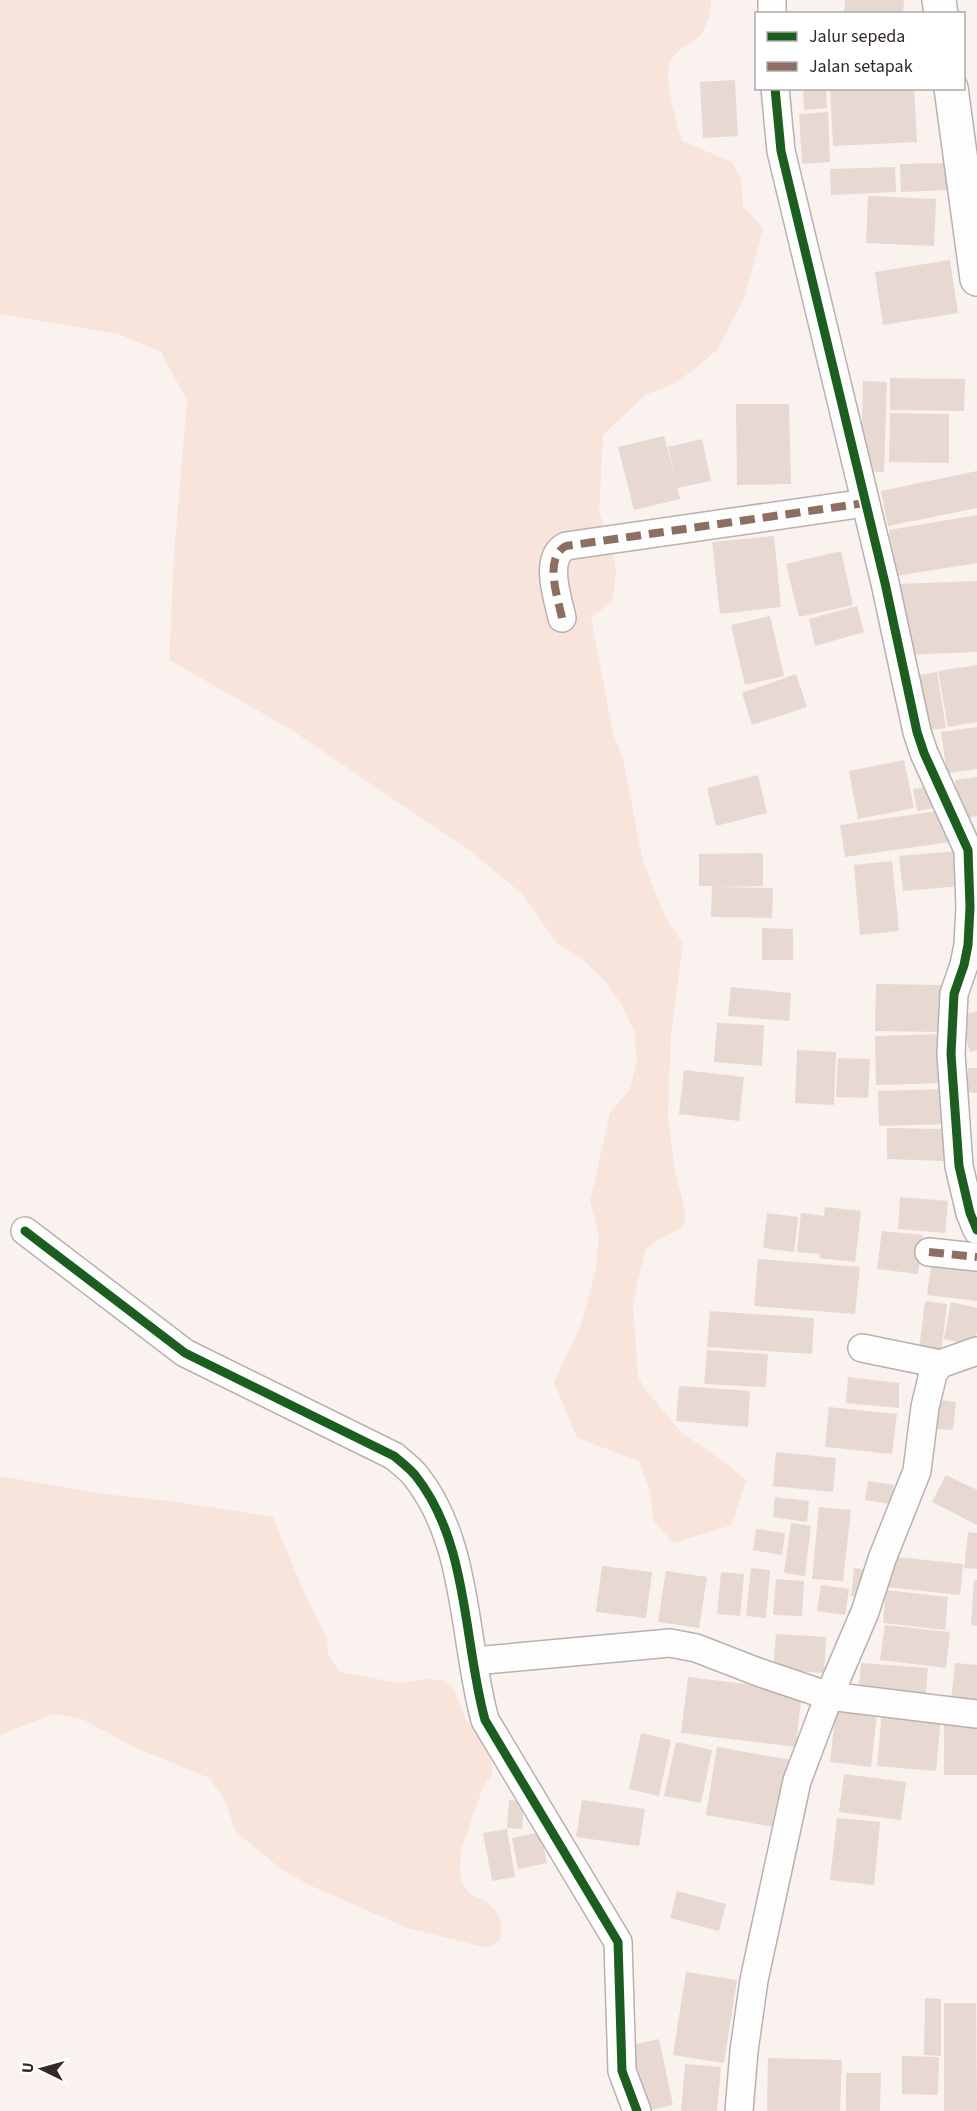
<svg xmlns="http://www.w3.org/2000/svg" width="977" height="2111" viewBox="0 0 977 2111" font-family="'Source Sans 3',sans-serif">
  <rect width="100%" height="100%" fill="#f9f2ef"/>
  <g fill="#f9e4db">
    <path d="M0,0h711c0,9 -4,28 -11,35 -10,12 -23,11 -30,28 -7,18 7,59 12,78l50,21 9,17 2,27 20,22 -18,68 -27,53 -22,19 -24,17 -27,10 -42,40 -4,78 12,29 5,27 -3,31 -22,18 22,115 10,26 20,103 23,56 17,26 -12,90 -3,82 7,54 11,44 -3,13 -27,14 -11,9 -12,54 5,72 6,12 37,44 45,31 20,17 -14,45 -59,18 -19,-22 -4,-30 -11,-30 -62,-23 -23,-56 27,-57 15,-57 3,-32 -9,-35 20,-88 20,-24 7,-28 -3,-30 -12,-26 -18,-25 -22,-21 -26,-17 -34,-48 -49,-41 -183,-124 -121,-69 5,-106 13,-153 -26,-49 -43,-18 -118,-20z"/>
    <path d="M0,1476l103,18 75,8 95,15 32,78 22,43 1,15 11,19 60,11 28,-4 15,1 12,9 12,31 11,11 14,30 1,14 -9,12 -22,64 -1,16 1,15 10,13 14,5 12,12 5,13 -2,16 -13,7 -80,-20 -100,-44 -26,-15 -46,-38 -9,-29 -17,-24 -75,-31 -52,-28 -29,-5 -53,21z"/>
  </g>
  <g fill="#e7d8d2">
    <path d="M845,0h59l-1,14h-59z"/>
    <path d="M735,80l3,56 -35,2 -3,-56z"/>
    <path d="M803,88h23l1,20 -23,2z"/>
    <path d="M830,88h84l3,54 -84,4z"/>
    <path d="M828,112l2,50 -28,2 -3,-50z"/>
    <path d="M949,163v27l-48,2 -1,-28z"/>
    <path d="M895,167l1,25 -65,3 -1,-26z"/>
    <path d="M868,196l68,3 -2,47 -68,-3z"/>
    <path d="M950,260l8,53 -75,12 -8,-53z"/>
    <path d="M890,378l75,1 -1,32 -74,-1z"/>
    <path d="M863,381l24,1 -3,90 -23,-1z"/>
    <path d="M736,404h53l2,80 -54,1z"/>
    <path d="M890,413l59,1v49l-60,-1z"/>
    <path d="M664,436l11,42 -7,-31 34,-8 9,42 -34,7 3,11 -46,11 -16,-63z"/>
    <path d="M977,471v37l-89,18 -7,-35z"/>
    <path d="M977,515v48l-81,13 -7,-46z"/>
    <path d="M774,536l7,71 -61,7 -8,-72z"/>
    <path d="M841,551l12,54 -54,12 -13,-53z"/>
    <path d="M977,581v71l-75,3 -3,-71z"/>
    <path d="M857,606l7,26 -49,14 -6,-27z"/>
    <path d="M770,616l14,60 -39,9 -14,-60z"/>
    <path d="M977,665v57l-29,5 -10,-56z"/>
    <path d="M937,672l9,56 -24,3 -9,-55z"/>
    <path d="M796,674l11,33 -55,18 -10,-32z"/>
    <path d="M977,727v42l-30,4 -6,-41z"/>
    <path d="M904,760l10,48 -56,11 -9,-48z"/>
    <path d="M758,775l9,38 -51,13 -9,-38z"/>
    <path d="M977,777v39l-16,3 -6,-39z"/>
    <path d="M938,785l3,22 -24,4 -4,-22z"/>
    <path d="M945,810l5,32 -105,15 -5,-32z"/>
    <path d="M957,851l3,35 -57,5 -4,-35z"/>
    <path d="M763,853v33l-48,1 58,1 -1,30 -61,-1 1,-31h-13v-32z"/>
    <path d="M892,861l7,70 -39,4 -6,-70z"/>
    <path d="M762,928l31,1v31h-31z"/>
    <path d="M876,984l67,1 -1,47 -67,-1z"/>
    <path d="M731,987l60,6 -2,28 -61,-5z"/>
    <path d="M977,1011v39l-7,2 -10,-36z"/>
    <path d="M717,1023l47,2 -2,41 -48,-4z"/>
    <path d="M944,1034l1,49 -69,2 -1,-49z"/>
    <path d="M797,1050l39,2 -2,53 -39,-2z"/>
    <path d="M838,1058l32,1 -2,39 -32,-1z"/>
    <path d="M968,1068h9v25l-11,-1z"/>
    <path d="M684,1070l60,7 -5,44 -60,-7z"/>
    <path d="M946,1089l1,35 -68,2 -1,-35z"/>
    <path d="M887,1128l57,1v32l-57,-2z"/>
    <path d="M900,1197l48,4 -3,32 -47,-4z"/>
    <path d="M825,1207l36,4 -6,51 -36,-4 1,-4 -23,-2 4,-39 23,3z"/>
    <path d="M767,1213l31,4 -4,35 -31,-4z"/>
    <path d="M882,1231l41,4 -5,39 -41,-5z"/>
    <path d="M932,1258l45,5v38l-50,-6z"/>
    <path d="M758,1259l102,8 -5,47 -101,-8z"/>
    <path d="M925,1301l22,3 -6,49 -22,-3z"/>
    <path d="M951,1302l26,6v23l-3,14 -30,-6z"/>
    <path d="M710,1311l104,7 -2,36 -105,-7z"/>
    <path d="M707,1350l61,4 -2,33 -62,-3z"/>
    <path d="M848,1377l51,6v25l-53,-5z"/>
    <path d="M679,1386l71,5 -2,36 -72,-6z"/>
    <path d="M939,1400l17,2 -3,28 -17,-1z"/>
    <path d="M829,1407l68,7 -5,40 -67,-7z"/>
    <path d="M776,1452l60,6 -3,34 -60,-6z"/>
    <path d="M946,1475l31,15v35l-45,-23z"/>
    <path d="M868,1481l26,4 -3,19 -26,-4z"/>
    <path d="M775,1497l34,4 -2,21 -34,-5z"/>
    <path d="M819,1507l32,3 -8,71 -31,-2z"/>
    <path d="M791,1523l20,3 -6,50 -21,-3z"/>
    <path d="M756,1529l29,4 -3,22 -29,-5z"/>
    <path d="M968,1532l9,1v36l-13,-1z"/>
    <path d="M889,1556l74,8 -3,31 -74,-8z"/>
    <path d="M602,1566l50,6 -6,46 -50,-6z"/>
    <path d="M751,1568l19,2 -4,48 -20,-2z"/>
    <path d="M854,1568l16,2 -4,28 -15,-2z"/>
    <path d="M666,1571l41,6 -8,51 -41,-6z"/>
    <path d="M721,1572l23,2 -4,42 -23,-2z"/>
    <path d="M776,1579l28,2 -2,35 -29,-1z"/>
    <path d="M974,1580h3v46l-6,-1z"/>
    <path d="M821,1585l28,4 -4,26 -28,-4z"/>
    <path d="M886,1590l62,7 -3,33 -62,-7z"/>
    <path d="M885,1625l65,7 -4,36 -66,-8z"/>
    <path d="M776,1634l50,3 -2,36 -51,-3z"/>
    <path d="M861,1663l67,5 -3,34 -67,-5z"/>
    <path d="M955,1663l22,2v38l-26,-3z"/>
    <path d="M688,1677l114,14 -6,56 -115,-14z"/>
    <path d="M836,1710l41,4 -6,53 -41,-5z"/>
    <path d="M882,1711l59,5 -5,55 -59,-5z"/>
    <rect x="944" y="1721" width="33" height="54"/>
    <path d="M641,1733l30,7 -12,56 -30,-7z"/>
    <path d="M676,1742l36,8 -11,53 -37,-7z"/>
    <path d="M717,1747l75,13 -12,68 -74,-13z"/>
    <path d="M844,1774l62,8 -5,38 -62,-8z"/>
    <path d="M509,1800l15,1 -2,28 -15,-1z"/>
    <path d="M582,1800l63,9 -6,37 -63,-9z"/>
    <path d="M837,1818l43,4 -6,63 -44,-5z"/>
    <path d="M507,1829l8,48 -23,4 -9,-48z"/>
    <path d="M541,1832l6,31 -29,6 -6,-31z"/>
    <path d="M677,1891l49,13 -7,27 -49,-13z"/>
    <path d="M686,1972l51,8 -13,83 -51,-8z"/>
    <path d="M925,1998l16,1v57l-17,-1z"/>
    <path d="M944,2003h32l1,108h-33z"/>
    <path d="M659,2039l14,66 -27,6 -19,-65z"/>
    <path d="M902,2056l37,1 -1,38 -36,-1z"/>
    <path d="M768,2058l74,2 -2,51h-73z"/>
    <path d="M685,2064l36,3 -4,44h-36z"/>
    <path d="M846,2073h35l-1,38h-34z"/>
  </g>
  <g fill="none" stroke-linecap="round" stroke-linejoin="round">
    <g stroke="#b9b1ad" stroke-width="30">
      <g id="minor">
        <path d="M772,0v14"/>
        <path d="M775,88l6,63 104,432 32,149 7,21 44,97 2,57 -2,38 -4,20 -10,29 -3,60 8,112 11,47 7,17"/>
        <path d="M562,618c-4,-20 -19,-60 4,-72l299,-43"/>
        <path d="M25,1231l160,122 209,103c7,6 15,12 21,19 54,67 48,165 70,245l133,222 4,129 15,40"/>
        <path d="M929,1252l48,5"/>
        <path d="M862,1348l78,16"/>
        <path d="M474,1661l196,-18 26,5 62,24 71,24 148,18"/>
        <path d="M739,2111l5,-60 10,-71 43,-199 32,-85 36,-84 17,-53 35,-88 8,-64 8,-33 7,-10 37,-13"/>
      </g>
    </g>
    <g stroke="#b9b1ad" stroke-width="36">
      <g id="tertiary">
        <path d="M939,0l2,14"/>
        <path d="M951,88l26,191"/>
      </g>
    </g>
    <use href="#minor" stroke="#fefdfd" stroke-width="27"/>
    <use href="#tertiary" stroke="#fefdfd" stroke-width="33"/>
    <g stroke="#8d6e63" stroke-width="8" stroke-dasharray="15 8" stroke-linecap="butt">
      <path d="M562,618c-4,-20 -19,-60 4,-72l299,-43"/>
      <path d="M929,1252l48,5"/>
    </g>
    <g stroke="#fff" stroke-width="13">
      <g id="cycleway">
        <path d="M775,88l6,63 104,432 32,149 7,21 44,97 2,57 -2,38 -4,20 -10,29 -3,60 8,112 11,47 7,17"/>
        <path d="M25,1231l160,122 209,103c7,6 15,12 21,19 54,67 48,165 70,245l133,222 4,129 15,40"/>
      </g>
    </g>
    <use href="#cycleway" stroke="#1b5e20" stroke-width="9"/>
  </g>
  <rect x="755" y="12" width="210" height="78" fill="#ffffff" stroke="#aea9a7" stroke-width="1.5"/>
  <rect x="767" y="32" width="30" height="9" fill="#1b5e20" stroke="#aea9a7" stroke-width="1.5"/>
  <text x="809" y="42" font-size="18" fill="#342924">Jalur sepeda</text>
  <rect x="767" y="62" width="30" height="9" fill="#8d6e63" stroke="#aea9a7" stroke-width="1.5"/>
  <text x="809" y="72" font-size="18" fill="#342924">Jalan setapak</text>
  <g transform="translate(42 2069) rotate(275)" stroke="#ffffff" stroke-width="4.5" paint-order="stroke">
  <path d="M0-4.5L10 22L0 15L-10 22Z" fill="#342924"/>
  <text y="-9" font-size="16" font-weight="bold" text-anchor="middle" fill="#342924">U</text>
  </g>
</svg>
